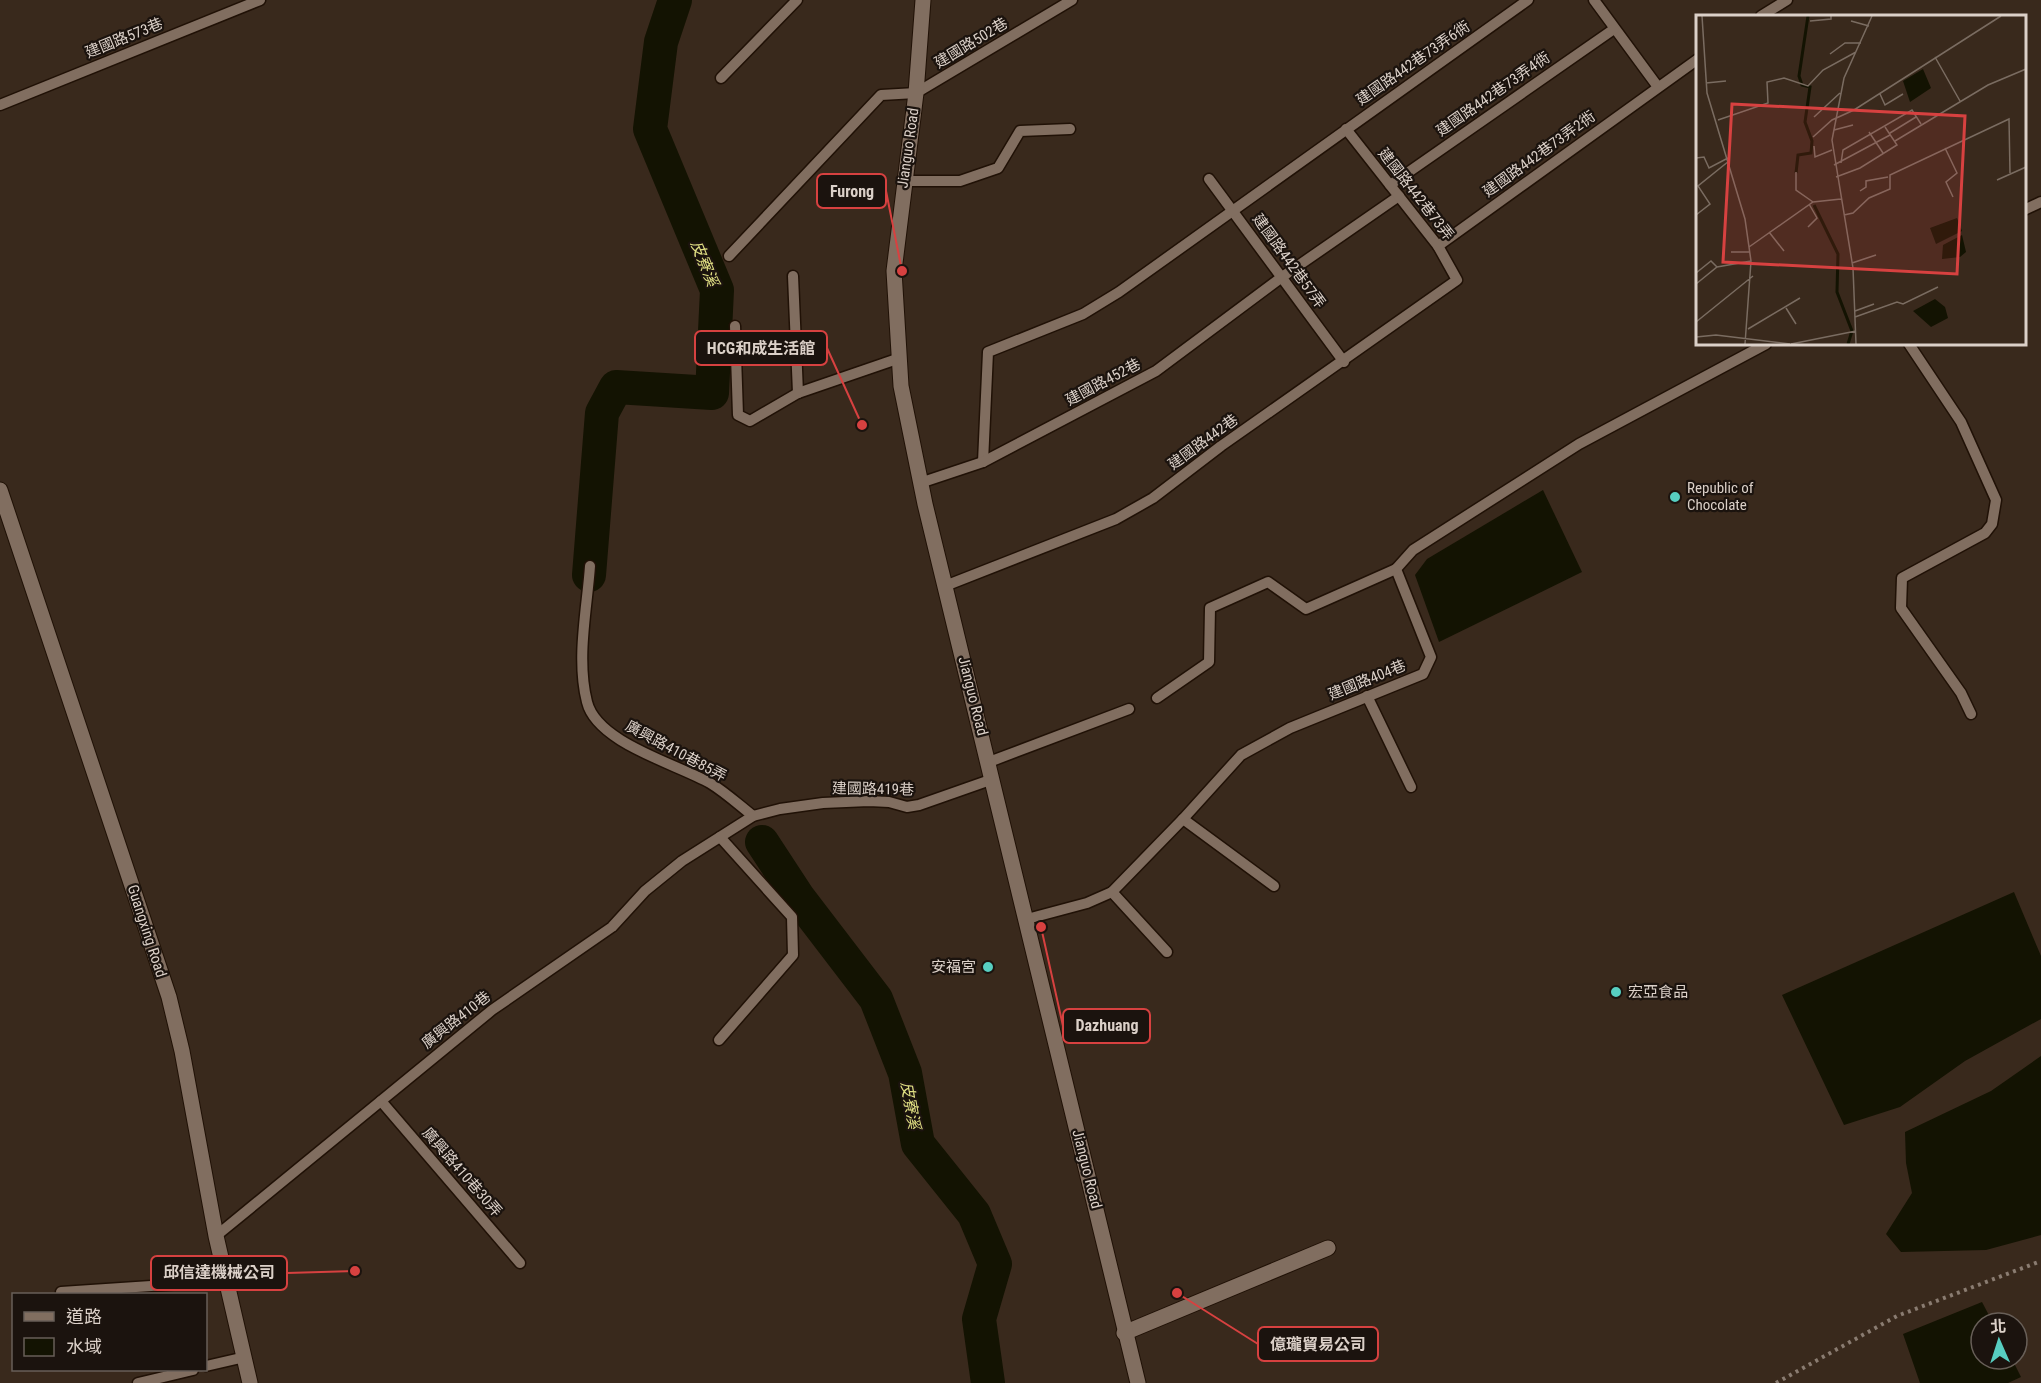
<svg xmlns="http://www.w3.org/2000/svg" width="2041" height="1383" viewBox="0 0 2041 1383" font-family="'Roboto Condensed','Noto Sans TC',sans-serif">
  <rect width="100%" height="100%" fill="#39291c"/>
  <g fill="#131302">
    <path d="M1543,490l39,82 -143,70 -24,-67 12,-16z"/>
    <path d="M2014,892l27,64v63l-76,42 -65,46 -56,18 -62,-130z"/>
    <path d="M2041,1056v179l-55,15 -85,2 -15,-18 26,-41 -6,-30 -1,-31 86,-41z"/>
    <path d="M1982,1302l11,21h-12v36h31l9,18 -13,6h-88l-17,-49z"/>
  </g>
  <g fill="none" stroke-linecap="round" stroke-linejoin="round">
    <g stroke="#131302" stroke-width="34">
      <path d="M589,575l13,-162 14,-26 96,6 5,-103 -67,-161 11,-87 14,-42"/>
      <path d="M762,842l36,55 78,102 29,74 13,71 56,70 21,50 -16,55 9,64"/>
    </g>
    <g stroke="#201106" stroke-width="13">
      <g id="service">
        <path d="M1594,0l64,87"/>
        <path d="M1761,16l26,-16"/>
        <path d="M721,78l76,-78"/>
        <path d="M0,105l260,-105"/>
        <path d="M1209,179l135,183"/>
        <path d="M903,181h57l38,-13 22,-37 50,-2"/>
        <path d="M1390,185l224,-156"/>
        <path d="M2024,210l17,-8"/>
        <path d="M1438,246l260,-187"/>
        <path d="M729,256l152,-161 35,-2 156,-93"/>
        <path d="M793,276l5,117"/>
        <path d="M735,326l3,89 12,6 48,-28 99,-34"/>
        <path d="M1909,344l52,78 35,78 -4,24 -7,9 -83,45 -1,30 60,85 10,21"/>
        <path d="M983,462l5,-110 95,-38 36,-22 409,-292"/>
        <path d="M920,483l63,-21 173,-91 126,-94 117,-81"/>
        <path d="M590,566c-3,43 -14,93 -3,136 10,41 90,62 123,81 15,9 29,22 43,33"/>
        <path d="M945,586l171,-67 37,-21 68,-52 236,-166 -19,-34 -92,-117"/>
        <path d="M1367,696l44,91"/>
        <path d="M1157,698l52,-36 1,-54 58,-26 38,27 90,-40"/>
        <path d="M989,762l140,-53"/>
        <path d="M1183,819l91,67"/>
        <path d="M1112,892l55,60"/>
        <path d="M1027,919l60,-16 25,-11 71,-73 58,-64 49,-27 133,-54 8,-17 -35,-88 17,-19 166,-106 187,-100"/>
        <path d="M719,1040l74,-85 -1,-38 -72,-80"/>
        <path d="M381,1101l139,162"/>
        <path d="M216,1236l276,-226 120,-83 33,-36 37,-30 71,-45 27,-7 43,-6 46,-2 20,1 18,5 12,-2 74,-26"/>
        <path d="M61,1292l165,-11"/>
        <path d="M206,1366l39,-9"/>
        <path d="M138,1383l55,-13"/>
      </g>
    </g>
    <g stroke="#201106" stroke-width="17">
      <path id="minor" d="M1124,1333l204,-85"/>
    </g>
    <g stroke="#201106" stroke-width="17">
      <g id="tertiary">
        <path d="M923,0l-7,93 -22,178 7,115 24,118 213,879"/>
        <path d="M0,490l169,507 13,54 34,185 34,147"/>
      </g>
    </g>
    <path stroke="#8a7c71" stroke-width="4" stroke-dasharray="3 4.5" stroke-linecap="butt" d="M1776,1383l121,-67 144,-55"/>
    <use href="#service" stroke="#816e60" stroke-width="10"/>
    <use href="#minor" stroke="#816e60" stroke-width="15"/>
    <use href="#tertiary" stroke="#816e60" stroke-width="15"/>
  </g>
  <g fill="#57cec1" stroke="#1b130e" stroke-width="2">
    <circle cx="1675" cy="497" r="6"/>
    <circle cx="988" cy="967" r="6"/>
    <circle cx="1616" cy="992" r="6"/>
  </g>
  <g text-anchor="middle" stroke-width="4.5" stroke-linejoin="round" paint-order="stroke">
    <g font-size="15" fill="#dbd0c8" stroke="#1b130e">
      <text transform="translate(124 38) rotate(-22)" y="5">建國路573巷</text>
      <text transform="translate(971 43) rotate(-31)" y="5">建國路502巷</text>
      <text transform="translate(1413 63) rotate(-35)" y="5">建國路442巷73弄6衖</text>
      <text transform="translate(1493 94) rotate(-35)" y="5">建國路442巷73弄4衖</text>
      <text transform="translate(908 148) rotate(-82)" y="5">Jianguo Road</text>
      <text transform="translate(1539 154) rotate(-36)" y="5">建國路442巷73弄2衖</text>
      <text transform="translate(1416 194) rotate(52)" y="5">建國路442巷73弄</text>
      <text transform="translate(1289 261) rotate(54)" y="5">建國路442巷57弄</text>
      <text transform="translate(1103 382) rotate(-28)" y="5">建國路452巷</text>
      <text transform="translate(1203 442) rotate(-36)" y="5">建國路442巷</text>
      <text transform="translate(1367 680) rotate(-22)" y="5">建國路404巷</text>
      <text transform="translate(973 696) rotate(76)" y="5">Jianguo Road</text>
      <text transform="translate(676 751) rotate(28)" y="5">廣興路410巷85弄</text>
      <text transform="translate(873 789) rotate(1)" y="5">建國路419巷</text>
      <text transform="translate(147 931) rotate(72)" y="5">Guangxing Road</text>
      <text transform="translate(456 1020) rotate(-38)" y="5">廣興路410巷</text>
      <text transform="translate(1087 1169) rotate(76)" y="5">Jianguo Road</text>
      <text transform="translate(462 1172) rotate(49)" y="5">廣興路410巷30弄</text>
    </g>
    <g font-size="15" fill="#dbd0c8" stroke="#1b130e" text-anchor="start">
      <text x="1687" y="493">Republic of<tspan x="1687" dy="17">Chocolate</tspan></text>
      <text x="976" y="972" text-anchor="end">安福宮</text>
      <text x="1628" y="997">宏亞食品</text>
    </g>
    <g font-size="16" font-style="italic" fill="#e0df83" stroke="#1b130e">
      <text transform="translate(705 263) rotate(68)" y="6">皮寮溪</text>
      <text transform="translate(911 1105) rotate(80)" y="6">皮寮溪</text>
    </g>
  </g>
  <g transform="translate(1696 15)">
    <rect width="330" height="330" fill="#39291c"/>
    <path d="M227,54l8,19 -21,14 -7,-21zM261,203l5,13 -26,13 -6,-16zM266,220l4,17 -6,5 -18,2 1,-14zM239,284l10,8 3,11 -17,9 -18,-16z" fill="#131302"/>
    <path fill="none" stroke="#131302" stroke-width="3" d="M100,158l2,-18 13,-2 1,-12 -7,-19 5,-35 -8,-2 -3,-9 9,-60M118,190l24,49 -1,38 15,39 -4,13"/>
    <path fill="none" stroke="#7a6c61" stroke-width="1.5" d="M6,1l5,77 38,126 6,42 -6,83M114,6l21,-2v-3M155,6l18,5M134,39l15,-11h16M239,42l25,44M10,68l20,-2M184,79l5,11 18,-11M118,102l26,-24M22,105l50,-17 -1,-21 17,-4 24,8 15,-16 33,-18M138,115l19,-5M173,117l14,21M194,118l26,-16M117,122l19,-17 22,-10 147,-94M199,126l93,-56 38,-16M118,131l1,11 17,-7M249,133l12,25 -11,9 7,15M0,143l8,-1 5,11 19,-10M145,148l2,-13 69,-40 9,14M138,150l56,-30M100,157v18l17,12M140,162l24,-9 37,-23 -12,-18M301,165l29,-13M164,176l6,-4v-6l22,-4M0,200l14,-11 -12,-18 31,-25M148,200l9,-2 16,-15 21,-9v-14l119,-56 1,54M112,212l9,-9 -8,-14M73,217l15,19M53,232l64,-45 28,-3M35,237h19M156,248l24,-8M0,258l15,-12 6,6M0,269l21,-17 34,-6M90,293l10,16M159,296l19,-7M159,302l42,-15 6,2 35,-17M0,307l57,-46M52,314l52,-31M0,322l20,-2 74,9M95,329l65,-13M160,329l-3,-76 -21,-128 12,-62 28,-62"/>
    <path fill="#d74140" fill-opacity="0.15" stroke="#d74140" stroke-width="3" d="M36,89l233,12 -8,158 -234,-12z"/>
    <rect width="330" height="330" fill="none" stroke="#dbd0c8" stroke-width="3"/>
  </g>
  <path fill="none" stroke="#d74140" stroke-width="2" d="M902 271L886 191M862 425L827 348M1041 927L1063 1026M355 1271L287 1273M1177 1293L1258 1344"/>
  <g fill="#d74140" stroke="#1b130e" stroke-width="2">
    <circle cx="902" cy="271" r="6"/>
    <circle cx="862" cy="425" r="6"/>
    <circle cx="1041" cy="927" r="6"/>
    <circle cx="355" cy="1271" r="6"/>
    <circle cx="1177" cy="1293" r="6"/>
  </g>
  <g fill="#1b130e" stroke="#d74140" stroke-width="2">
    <rect x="817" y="174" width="69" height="34" rx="6"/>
    <rect x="695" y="331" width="132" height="34" rx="6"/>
    <rect x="1063" y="1009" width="87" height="34" rx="6"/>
    <rect x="151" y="1256" width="136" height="34" rx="6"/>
    <rect x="1258" y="1327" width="120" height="34" rx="6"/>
  </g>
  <g font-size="16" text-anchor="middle" font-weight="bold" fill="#dbd0c8">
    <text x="852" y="197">Furong</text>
    <text x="761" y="354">HCG和成生活館</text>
    <text x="1107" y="1031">Dazhuang</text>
    <text x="219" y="1278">邱信達機械公司</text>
    <text x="1318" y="1350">億瓏貿易公司</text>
  </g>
  <rect x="12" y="1293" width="195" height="78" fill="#1b130e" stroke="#685f58" stroke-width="1.5"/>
  <rect x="24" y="1312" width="30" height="9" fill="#816e60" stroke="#685f58" stroke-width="1.5"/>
  <text x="66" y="1323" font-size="18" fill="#dbd0c8">道路</text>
  <rect x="24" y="1338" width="30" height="18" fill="#131302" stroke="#685f58" stroke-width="1.5"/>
  <text x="66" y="1353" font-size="18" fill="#dbd0c8">水域</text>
  <g transform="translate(1999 1341) rotate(357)"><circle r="28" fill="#1b130e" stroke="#685f58" stroke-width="1.5"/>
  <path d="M0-4.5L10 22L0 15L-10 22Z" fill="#57cec1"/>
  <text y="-9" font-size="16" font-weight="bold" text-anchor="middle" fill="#dbd0c8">北</text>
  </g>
</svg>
